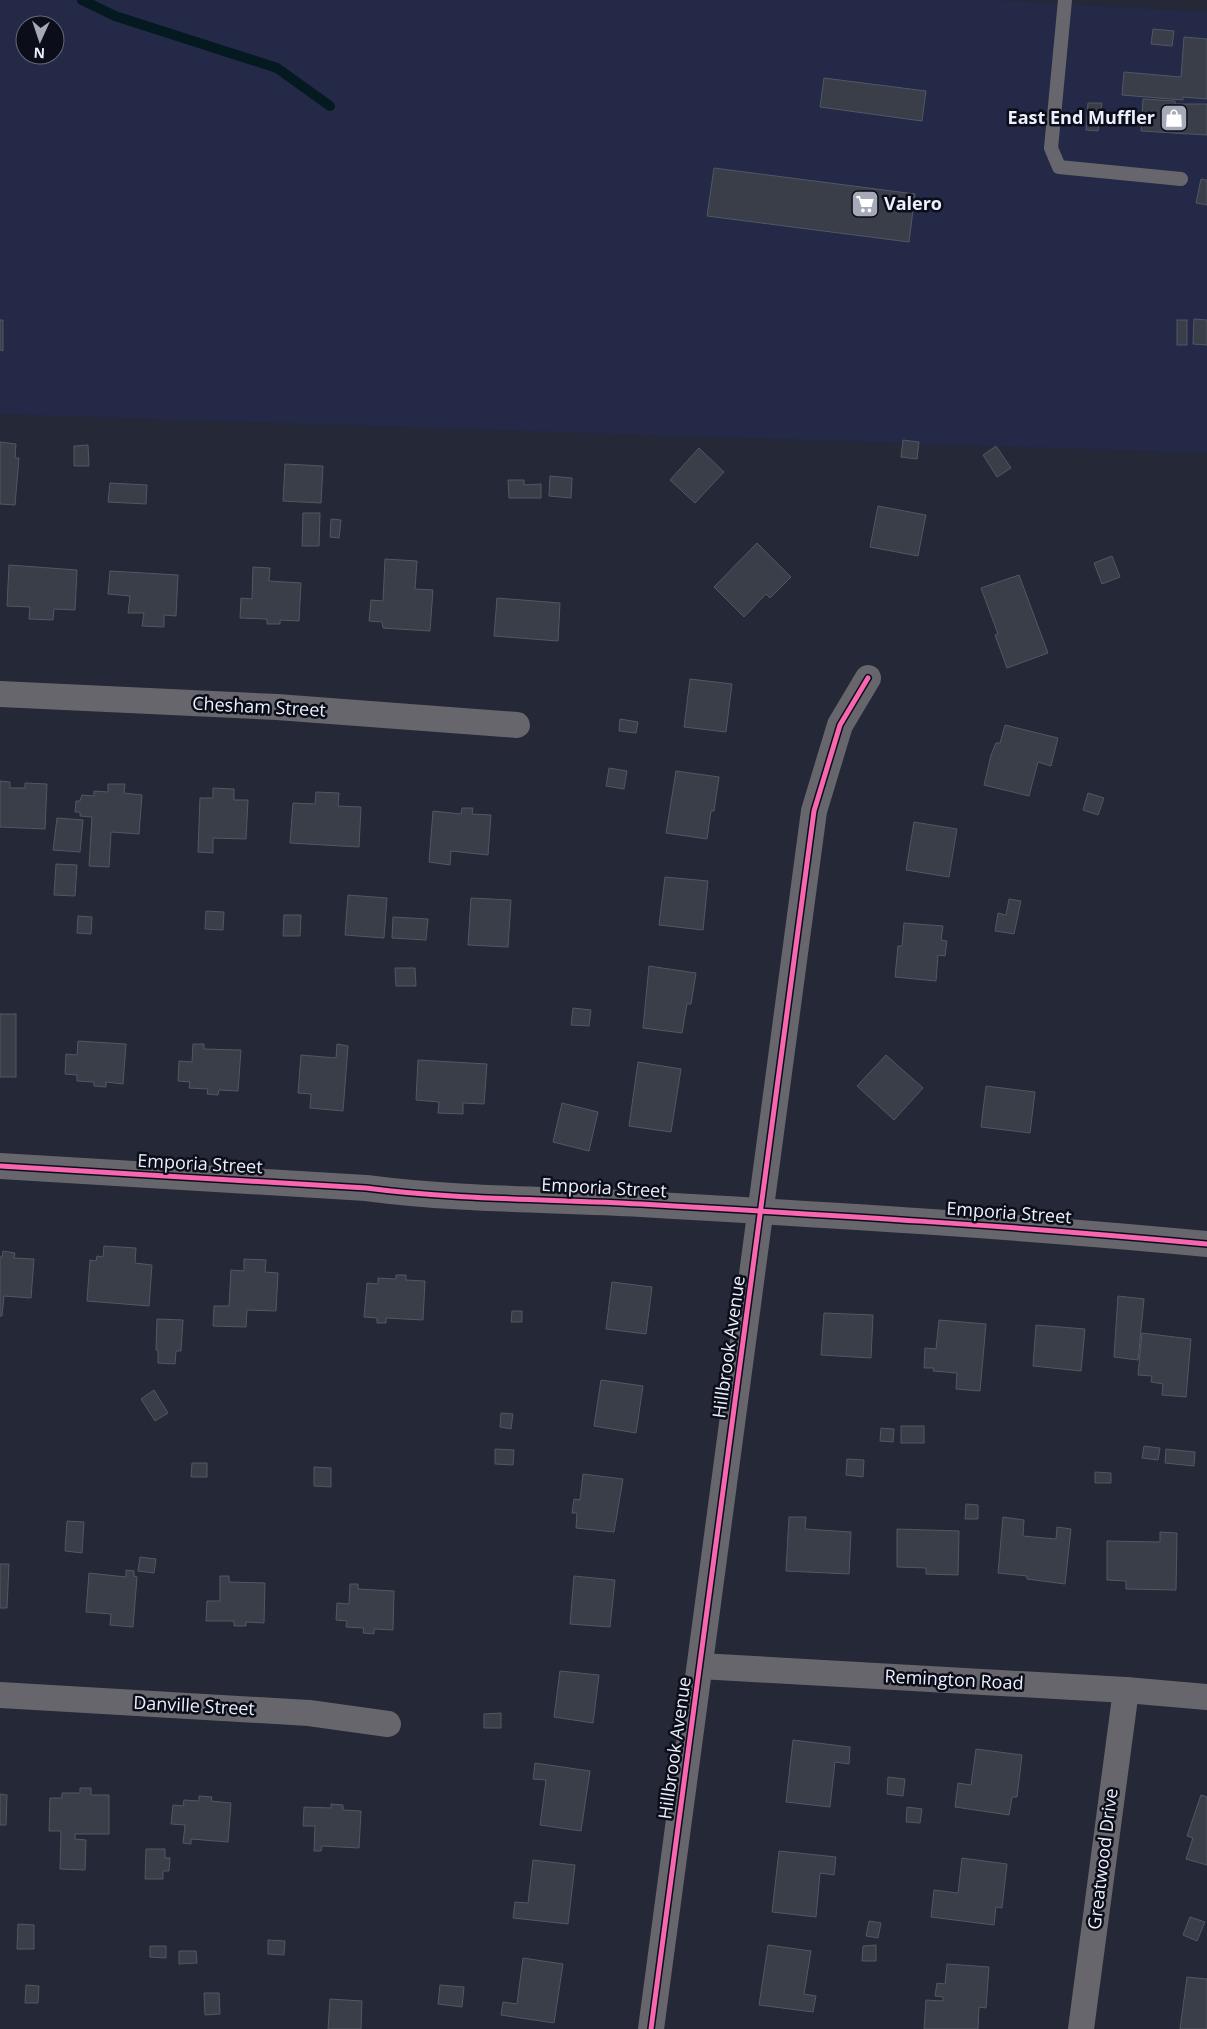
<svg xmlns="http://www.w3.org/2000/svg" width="1207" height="2029" viewBox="0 0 1207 2029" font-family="'Open Sans',sans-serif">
  <rect width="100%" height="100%" fill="#252836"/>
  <path fill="#232946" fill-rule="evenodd" d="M0,0h998l209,12v441l-1207,-39zM25,25h30v30h-30z"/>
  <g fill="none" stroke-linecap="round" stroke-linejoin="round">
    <path stroke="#041a20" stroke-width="10" d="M82,0l33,16 162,52 53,38"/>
  </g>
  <g fill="#393e49" stroke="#515863">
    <path d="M1153,29l21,2 -2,15 -21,-2z"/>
    <path d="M1184,37l23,2v60l-24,-2v3l-61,-5 2,-23 57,5z"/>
    <path d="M824,78l102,13 -4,30 -102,-14z"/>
    <path d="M1143,99l32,2v3h32v31l-66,-4z"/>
    <path d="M1088,103h14l-4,28 -12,-1z"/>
    <path d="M714,168l201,26 -6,48 -202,-26z"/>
    <path d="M1201,179l6,1v25l-11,-2z"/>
    <path d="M1194,319l13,1v25l-14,-1z"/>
    <path d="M0,320h3v31l-3,-1z"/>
    <rect x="1177" y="320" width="10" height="25"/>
    <path d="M903,440l16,2 -2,17 -16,-2z"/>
    <path d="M0,442l16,2 -1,14h4l-4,47 -15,-1z"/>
    <path d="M88,445l1,21h-15v-20z"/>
    <path d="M996,446l15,22 -14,9 -14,-22z"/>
    <path d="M699,448l25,24 -29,31 -25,-23z"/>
    <path d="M285,464l38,2 -2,37 -38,-2z"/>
    <path d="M550,476l22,2 -1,20 -22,-2z"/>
    <path d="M508,480h16v5l17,-1v14h-32z"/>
    <path d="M110,483l37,2 -1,19 -38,-2z"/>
    <path d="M878,506l48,9 -8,41 -48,-9z"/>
    <path d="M303,513h17l-1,33h-17z"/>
    <path d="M331,519l10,1 -2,18 -9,-1z"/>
    <path d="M757,543l34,34 -21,21 -4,-4 -22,23 -30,-30z"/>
    <path d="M1112,556l8,21 -18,7 -8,-21z"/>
    <path d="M385,559l32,2 -2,28 18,1 -3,41 -47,-3 -1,-6 -13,-1 2,-21 12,1z"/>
    <path d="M9,565l68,5 -2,40 -21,-1 -1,11 -24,-1 1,-12 -23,-1z"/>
    <path d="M253,567l17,1 -1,13 32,2 -2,38 -19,-1v4h-13v-5l-27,-1 1,-20 11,1z"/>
    <path d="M110,571l68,4 -2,41 -12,-1v12l-22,-1 2,-13h-16l2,-17 -22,-2z"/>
    <path d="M1019,575l29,78 -41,15 -12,-33 3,-1 -17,-46z"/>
    <path d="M497,598l63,5 -2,38 -64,-5z"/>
    <path d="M690,679l42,5 -6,48 -42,-5z"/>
    <path d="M620,719l18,3 -2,11 -17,-2z"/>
    <path d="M1005,725l53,13 -7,28 -13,-4 -9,34 -45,-11 7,-30 5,-12h4z"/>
    <path d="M609,768l18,3 -3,18 -18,-3z"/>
    <path d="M676,771l43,6 -5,34h-3l-4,28 -41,-6z"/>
    <path d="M0,781l10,1v6h15v-5l22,1 -2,45 -45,-2z"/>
    <path d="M108,784h17l-1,9 18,2 -3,39 -28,-2 -2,35 -20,-1 3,-49 -12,-1v-4h-5l1,-11h4l2,-6 12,1v-5l14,1z"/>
    <path d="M213,788l21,1v11h14l-2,39 -33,-1v15l-15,-1 2,-54h13z"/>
    <path d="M316,792l23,1 -1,13 23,1 -2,40 -69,-4 3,-40 22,1z"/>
    <path d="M1088,793l16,5 -6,17 -15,-5z"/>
    <path d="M462,808h11l-1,6 19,1 -3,40 -37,-4 -1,14 -21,-3 4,-51 28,3z"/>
    <path d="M57,818l26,2 -3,32 -27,-2z"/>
    <path d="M914,822l43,7 -8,48 -43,-7z"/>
    <path d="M56,864l21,1 -2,31 -21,-1z"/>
    <path d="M665,877l43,4 -5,49 -44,-5z"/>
    <path d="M348,895l39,3 -3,40 -39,-3z"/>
    <path d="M471,898l40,2 -3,47 -40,-2z"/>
    <path d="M1009,899l12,2 -7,33 -19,-3 3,-18 8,2z"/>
    <path d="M206,911l18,1 -1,18 -18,-1z"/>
    <path d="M284,915h17l-1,21h-17z"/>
    <path d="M78,916l14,1 -1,17 -14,-1z"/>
    <path d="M393,917l35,2 -2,21 -34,-2z"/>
    <path d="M904,923l39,3 -2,14 6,1 -2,15 -7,-1 -2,26 -41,-4 3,-31h4z"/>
    <path d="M649,966l47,7 -5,31h-4l-5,29 -39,-5z"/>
    <path d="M395,968h20l1,18h-20z"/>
    <path d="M573,1008l18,2 -2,16 -18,-1z"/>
    <rect x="0" y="1014" width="16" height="63"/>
    <path d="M78,1041l48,3 -3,40 -17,-2v5l-12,-1v-4l-17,-1v-6l-12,-1 1,-20 11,1z"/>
    <path d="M193,1044h11v5l37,1 -3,41 -19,-1 -1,5 -11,-1 1,-5 -19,-1 1,-6 -12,-1 1,-20 13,1z"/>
    <path d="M337,1044l11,2 -5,65 -33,-3 1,-14 -13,-1 3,-38 35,3z"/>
    <path d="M886,1055l37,33 -29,32 -37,-34z"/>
    <path d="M418,1060l69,4 -3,40 -21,-1v11l-25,-1 1,-11 -23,-2z"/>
    <path d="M638,1062l43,7 -10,63 -42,-6z"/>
    <path d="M986,1086l49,6 -5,41 -49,-6z"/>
    <path d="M562,1103l36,9 -9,39 -36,-9z"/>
    <path d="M104,1246l32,2 -1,15 17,2 -3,41 -62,-5 3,-41 6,1 1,-5 6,1z"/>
    <path d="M3,1251l12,2 -1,5 20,1 -3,39 -27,-2 -2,20h-2v-59h2z"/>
    <path d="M244,1259l22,1 -1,12 13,1 -2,38 -29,-1 -1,17 -33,-1 1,-20h15l2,-36 13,1z"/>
    <path d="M396,1275h10v5l19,1 -2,39 -37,-2v5h-9v-5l-13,-1 3,-34 11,1v-6l18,1z"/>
    <path d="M612,1282l40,5 -6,47 -40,-5z"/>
    <path d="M1118,1296l26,3 -6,61 -24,-3z"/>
    <path d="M512,1311h10v11h-11z"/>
    <path d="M824,1313l49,2 -2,43 -50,-3z"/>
    <path d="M157,1319l26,1 -2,31h-5l-1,13 -17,-1v-13h-2z"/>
    <path d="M939,1320l47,4 -6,67 -24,-2 1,-16 -24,-2 1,-3h-10l1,-20 11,1z"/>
    <path d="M1036,1325l49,4 -4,42 -48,-5z"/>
    <path d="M1142,1333l49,6 -5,58 -24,-2 1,-11 -12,-2 1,-6 -14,-1z"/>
    <path d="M601,1380l42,6 -7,47 -42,-7z"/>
    <path d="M154,1390l14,23 -13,8 -14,-22z"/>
    <path d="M501,1413l12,1 -2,15 -11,-2z"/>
    <rect x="901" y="1426" width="23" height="17"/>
    <path d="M881,1428l13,1 -1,13 -13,-1z"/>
    <path d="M1144,1446l16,2 -2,12 -16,-2z"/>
    <path d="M495,1449l19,1 -1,15 -18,-1z"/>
    <path d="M1166,1449l29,3 -1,14 -29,-3z"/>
    <path d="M847,1459l17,1 -1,17 -17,-2z"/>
    <path d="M192,1463h15v14h-16z"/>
    <path d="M314,1467l17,1v19l-17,-1z"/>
    <path d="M1095,1472l16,1v10h-16z"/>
    <path d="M583,1474l40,5 -9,53 -38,-4 1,-15h-5l2,-14 6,1z"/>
    <path d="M966,1504l12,1v14h-13z"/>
    <path d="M789,1517h17l-1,12 46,3 -2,42 -63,-3z"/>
    <path d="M1003,1517l21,3 -1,16 33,3 1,-12 14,2 -6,55 -38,-5v-3l-29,-3z"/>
    <path d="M67,1521l17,1 -2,31 -17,-2z"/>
    <path d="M897,1529l62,2 -1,44 -32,-1v-6l-29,-1z"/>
    <path d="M1160,1532l17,1 -1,57 -50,-1v-8l-19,-1v-39l53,1z"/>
    <path d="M140,1557l16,2 -2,14 -16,-2z"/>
    <path d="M0,1564h9l-2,44h-7z"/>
    <path d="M126,1570l8,1v5l3,1 -4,50 -23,-2 1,-11 -25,-2 3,-39 37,4z"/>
    <path d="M220,1576h9v6l36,1 -1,40 -18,-1v4h-12v-5h-28l1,-20h13z"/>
    <path d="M574,1576l41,4 -5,47 -40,-3z"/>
    <path d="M350,1584h8v5l36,2 -1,39 -19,-1v5l-11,-1 1,-5 -18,-1 1,-6 -11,-1 1,-17 12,1z"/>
    <path d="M560,1671l39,4 -6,48 -39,-6z"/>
    <path d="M501,1713v15h-17v-14z"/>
    <path d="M793,1740l57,7 -1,17 -14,-2 -5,45 -44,-5z"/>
    <path d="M976,1749l46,6 -5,42h-5l-3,18 -54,-8 3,-24 13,2z"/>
    <path d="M535,1763l55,8 -9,60 -41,-6 6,-45 -13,-1z"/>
    <path d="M888,1777l17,2 -2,17 -16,-2z"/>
    <path d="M80,1788h11v7h18v39h-34v5l11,1 -1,30 -25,-1 1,-38h-12l1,-33h12v-5h18z"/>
    <path d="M0,1794l7,1 -1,30h-6z"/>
    <path d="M1201,1795l6,2v68l-21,-6 7,-21 -6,-2z"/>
    <path d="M199,1796l13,1 -1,4 20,2 -3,39 -37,-3v5l-8,-1 2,-18 -14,-1 2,-19 10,1 1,-6 15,1z"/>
    <path d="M331,1804l12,1v5l18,1 -2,37 -37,-2 -1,5h-7l1,-25h-12l1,-19 27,1z"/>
    <path d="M907,1807l15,2 -2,14 -14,-1z"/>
    <path d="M146,1849h19v9h5l-1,13h-6v8h-18z"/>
    <path d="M779,1851l57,6 -2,18 -14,-2 -4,44 -44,-5z"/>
    <path d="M962,1858l45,6 -5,44 -6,-1 -2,18 -63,-8 3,-27 24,3z"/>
    <path d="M533,1860l42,5 -7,59 -55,-6 2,-16 13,1z"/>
    <path d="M1190,1917l15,5 -8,19 -14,-6z"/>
    <path d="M869,1921l12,2 -3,15 -12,-2z"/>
    <path d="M18,1924l16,1v24h-17z"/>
    <path d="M268,1940l17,1 -1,14 -16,-1z"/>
    <path d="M768,1945l43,6 -7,43 12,2 -3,16 -54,-7z"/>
    <path d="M876,1945v16h-14l1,-15z"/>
    <path d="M150,1946h16v12l-16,-1z"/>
    <path d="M179,1951h17l1,12 -18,1z"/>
    <path d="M523,1958l40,6 -9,59 -53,-8 2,-13 14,2z"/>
    <path d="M947,1964l42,3 -3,41 -7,-1 -1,22h-54l2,-29 17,1v-4l-8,-1 2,-13 8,1z"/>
    <path d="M1187,1977l20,2v50h-27z"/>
    <path d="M26,1985l13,1 -1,17h-13z"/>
    <path d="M440,1985l24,2 -2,20 -24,-3z"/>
    <path d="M204,1993h15l1,21 -15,1z"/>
    <path d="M330,1999l32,2 -1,28h-33z"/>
  </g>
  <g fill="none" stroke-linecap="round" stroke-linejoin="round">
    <path stroke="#67666c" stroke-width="14" d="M1065,0l-14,148 8,19 122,12"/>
    <g stroke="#67666c" stroke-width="26">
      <path d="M0,694l277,13 240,18"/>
      <path d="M0,1166l366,22c91,12 183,11 275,16 189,11 377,22 566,40"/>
      <path d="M700,1666l426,24 81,7"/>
      <path d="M0,1695l309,18 79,11"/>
      <path d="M651,2029l163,-1218 26,-86 28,-47"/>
      <path d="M1081,2029l45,-339"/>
    </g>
    <g stroke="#0b0e19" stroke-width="8">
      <g id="cycleway">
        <path d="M0,1166l366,22c91,12 183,11 275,16 189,11 377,22 566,40"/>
        <path d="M651,2029l163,-1218 26,-86 28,-47"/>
      </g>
    </g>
    <use href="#cycleway" stroke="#f766af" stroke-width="5"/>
  </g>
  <defs>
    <g id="shop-square" transform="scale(1.4375)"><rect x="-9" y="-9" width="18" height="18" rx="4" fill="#a6aab8" stroke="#0b0e19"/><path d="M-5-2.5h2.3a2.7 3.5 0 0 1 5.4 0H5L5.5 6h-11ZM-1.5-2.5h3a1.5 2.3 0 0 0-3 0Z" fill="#fff"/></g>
    <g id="supermarket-square" transform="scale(1.4375)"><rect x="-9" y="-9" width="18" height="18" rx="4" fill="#a6aab8" stroke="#0b0e19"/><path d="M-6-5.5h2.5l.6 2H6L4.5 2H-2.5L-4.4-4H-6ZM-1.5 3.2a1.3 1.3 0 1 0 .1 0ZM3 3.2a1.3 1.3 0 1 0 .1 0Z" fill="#fff"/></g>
  </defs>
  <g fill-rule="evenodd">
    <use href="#shop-square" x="1174" y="118"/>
    <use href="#supermarket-square" x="865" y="204"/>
  </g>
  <g text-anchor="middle" stroke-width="5" stroke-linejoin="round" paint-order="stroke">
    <g font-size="18" font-weight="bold" fill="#ecf0fe" stroke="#0b0e19" text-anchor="end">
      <text x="1155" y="124">East End Muffler</text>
      <text x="884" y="210" text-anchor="start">Valero</text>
    </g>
    <g font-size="18" fill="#ecf0fe" stroke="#0b0e19">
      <text transform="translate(259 707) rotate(3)" y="6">Chesham Street</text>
      <text transform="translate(200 1164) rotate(3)" y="6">Emporia Street</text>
      <text transform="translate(604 1188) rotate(3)" y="6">Emporia Street</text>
      <text transform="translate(1009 1213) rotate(4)" y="6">Emporia Street</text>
      <text transform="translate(729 1347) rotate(-82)" y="6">Hillbrook Avenue</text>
      <text transform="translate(954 1680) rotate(3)" y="6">Remington Road</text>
      <text transform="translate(194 1706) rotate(3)" y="6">Danville Street</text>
      <text transform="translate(675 1748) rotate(-82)" y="6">Hillbrook Avenue</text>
      <text transform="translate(1103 1859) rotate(-83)" y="6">Greatwood Drive</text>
    </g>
  </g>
  <g transform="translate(40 40) rotate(183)"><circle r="24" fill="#0b0e19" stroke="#656875"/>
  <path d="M0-4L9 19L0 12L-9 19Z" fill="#a6aab8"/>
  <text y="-8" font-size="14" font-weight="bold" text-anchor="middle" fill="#ecf0fe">N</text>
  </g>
</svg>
